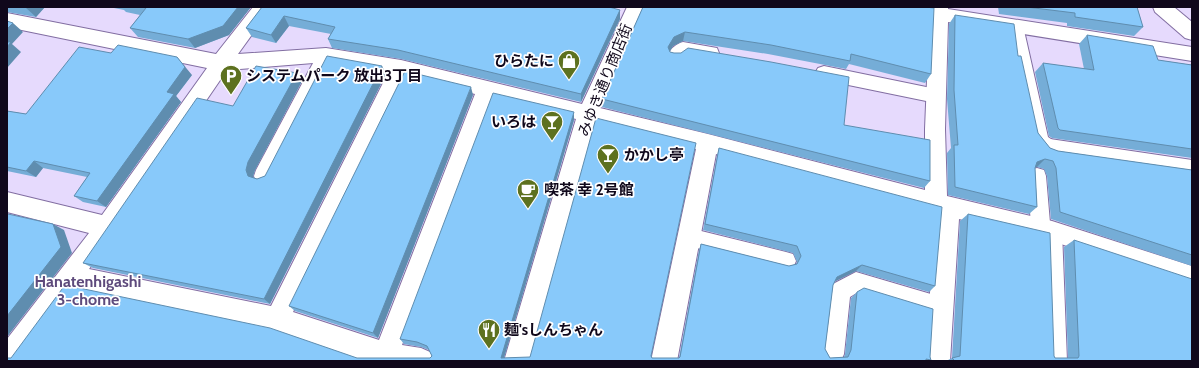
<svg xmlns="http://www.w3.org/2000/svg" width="1199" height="368" viewBox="0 0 1199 368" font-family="Cabin,'Noto Sans JP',sans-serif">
  <rect width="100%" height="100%" fill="#e6dafd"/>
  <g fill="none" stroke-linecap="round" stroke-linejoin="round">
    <g stroke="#826ea2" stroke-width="2">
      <g id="lane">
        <path d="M1015,20l6,2 2,4 25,111 9,6 2,5 -2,5c-11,4 -21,-2 -26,-12l-24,-115 2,-4z"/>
        <path d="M683,42l34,6 2,5 -2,5 -6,1 -25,-4c-5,6 -9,7 -16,5l-2,-5c3,-7 8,-11 15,-13z"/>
        <path d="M326,49l6,1 2,5 -64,127 -7,2 -7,-2 -2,-6 2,-6 64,-120z"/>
        <path d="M824,66l112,23 6,2 3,5 -3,5 -6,2 -112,-23 -6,-2 -3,-5 3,-5z"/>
        <path d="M1037,168l7,2 2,6 4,47 9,2 3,6 5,130h-22l-3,-125 -8,-2 -3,-6 -3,-52 2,-6z"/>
        <path d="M689,228l97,24 7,2 3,7 -3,7 -7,2 -97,-24 -7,-3 -3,-6 3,-6z"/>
        <path d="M856,272l85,25 7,3 4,7 -4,7 -7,3 -83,-25 -8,5 -6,57 -3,7h-16l-3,-7 8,-63 3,-7z"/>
      </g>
    </g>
    <g stroke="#826ea2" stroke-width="2">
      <g id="street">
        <path d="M253,7h19l-34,47 88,-6 75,12 181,44 45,-97h18l-45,101 108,26 217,56v-61l5,-122h18v2l244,38v14l-244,-39 -3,107 2,67 105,25 140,45v22l-140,-47 -93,-22 -9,142h-26l13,-148 -221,-59 -39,207h-26l45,-212 -101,-25 -65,237h-26l72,-242 -82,-20 -92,246 19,3 9,4 4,9h-71l-86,-30 -202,-42 -53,72h-15v-22l82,-106 -82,-21v-20l95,23 105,-147 -200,-41v-14l209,41zM326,62l62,11 -117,233 -182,-37 26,-35 112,-164zM407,77l68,17 -96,246 -86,-28z"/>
        <path d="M1153,7h21l18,15v18l-7,-2 -30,-26z"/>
        <path d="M1050,139l142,21v18l-142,-21 -8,-3 -3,-6 3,-6z"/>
      </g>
    </g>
    <use href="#lane" fill="#fff" fill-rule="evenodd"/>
    <use href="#street" fill="#fff" fill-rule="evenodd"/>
  </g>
  <g fill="#75add7">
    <path d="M7,7h38l-9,10 -29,-5z"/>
    <path d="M109,7h142l-22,28 -34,13 -57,-11 -8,-9 10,-13 -14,-3 -2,-2z"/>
    <path d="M262,7l358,3v9l-39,83 -180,-43 -69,-11 -4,-9 3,-5 -42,-8 -13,17 -24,-6 -6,-9z"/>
    <path d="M643,7h282l6,67 -6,9 -76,-19 -3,5 -78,-15 -85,-13 -10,5 -3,5v1l174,73 86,56 -6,7 -322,-81v-8z"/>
    <path d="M998,7h139l6,20 -9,9 -67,-10v-3l-68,-9z"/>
    <path d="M955,15l63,41 20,77 12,15 8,3 134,19v96l-141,-47 -4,-43 -3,-7 -7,-2h-2v1l2,39 -8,7 -81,-19 -1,-42 4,-5 -4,-49 2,-75z"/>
    <path d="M1087,35l71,25 34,5v93l-140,-20 -3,-2 -14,-64 8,-9 41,6 -5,-25z"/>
    <path d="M297,73l5,8 -47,89 -2,7 4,2 8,-3 121,-102 -116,230 -177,-36 -10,-5 150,-157z"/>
    <path d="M192,75l-16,21 5,6 -75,105 -23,-5 -9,-6 13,-19 -44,-9 -7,9 -29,-6v-60l19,3z"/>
    <path d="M473,95l-95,243 -83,-27 -6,-5z"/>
    <path d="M574,120l-70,238 147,-2 1,2h27l20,-108 2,-6 88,22 7,-2 1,-2 -4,-9 -90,-23 14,-74 2,-8 216,138 -6,6 -73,-21 -21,10 -2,4 -8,64 5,9 14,-1 1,-3 6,-56 6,-6 73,65 1,3 -2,1h-922l350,-3h73l2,-2 -3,-6 -8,-3 -17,-3 -4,-5z"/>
    <path d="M968,214l86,142 1,2h13l-4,-111 10,-7 118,121h-246l6,-3 8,-137z"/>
  </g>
  <g fill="#5f8daf">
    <path d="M27,7h18l-9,10 -10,-9z"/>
    <path d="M238,7h13l-22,28 -34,13 -7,-9z"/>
    <path d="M620,10v9l-39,83v-8z"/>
    <path d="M284,16l5,10 -13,17 -5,-8z"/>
    <path d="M13,23l10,9 -11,12 9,8 -14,16v-39z"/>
    <path d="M685,32l-2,9 -10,5 -6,10 1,-9 6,-10z"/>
    <path d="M177,57l15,18 -16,21 5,6 -75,105 -9,-6z"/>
    <path d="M382,66l4,8 -116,230 -6,-5z"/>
    <path d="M297,73l5,8 -47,89 -2,6 2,6 -7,-6 -2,-6 2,-8z"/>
    <path d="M471,87l2,8 -95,243 -5,-5z"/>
    <path d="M574,112v8l-71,241 -2,-3z"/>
    <path d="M1045,159l-8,8 -8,3 8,-8z"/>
    <path d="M34,161l9,7 -7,9 -10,-6z"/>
    <path d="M53,224l11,6 8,23 -65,84v-21z"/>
    <path d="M862,265l-6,6 -24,12 5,-6z"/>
  </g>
  <g fill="#88c9fa" stroke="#5f8daf">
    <path d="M141,7h97l-15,19 -35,13 -58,-11 16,-20z"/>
    <path d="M262,7h347l11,3 -39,84 -183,-44 -70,-11 7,-12 -51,-11 -13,19 -25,-7z"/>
    <path d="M643,7h282l9,1 -3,66 -80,-20 -1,7 -79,-16 -86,-13 -11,5 -6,10 2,5 4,1h7l7,-5 83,14 78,15 -5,48 86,15v41l-328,-82z"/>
    <path d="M1026,7h111l6,20 -68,-10v-4z"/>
    <path d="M955,15l59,9 4,32h3l17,77 12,15 8,3 134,19v85l-132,-43 -4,-44 -3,-7 -8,-2 -8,3 -2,6 2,39 -82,-20 -1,-42h4l-4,-55z"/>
    <path d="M7,21l6,2 -6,6z"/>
    <path d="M1087,35l66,11 5,14 34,5v84l-132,-19 -2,-2 -15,-65 51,7z"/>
    <path d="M7,42h4l-4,5z"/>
    <path d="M118,45l59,12 8,10 -18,25 7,2 -77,107 -23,-5 16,-23 -56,-12 -8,10 -19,-4v-56l19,3 53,-67 32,6z"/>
    <path d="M327,56l55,10 -118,233 -181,-36 114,-165 36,8 23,-40 41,7 -49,89 -2,8 2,6 9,3 8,-3z"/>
    <path d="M405,71l66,16 -98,246 -84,-27z"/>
    <path d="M493,93l81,19 -73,246 29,-1 66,-239 100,25 -45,213 1,2h27l1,-1 21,-113 88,22 8,-2 4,-8 -4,-10 -92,-22 14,-76 223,59 -7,79 -73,-21 -25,12 -4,8 -8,64 5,9 18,-1 3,-7 6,-58 7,-4 69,21 -3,48 1,3 -5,-1v2h-919v-3h4l54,-73 205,43 87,30h73l2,-2 -5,-10 -10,-4 -17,-3z"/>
    <path d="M8,214l45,10 8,23 -54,69v-101z"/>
    <path d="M968,214l82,19 4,123 1,2h23l1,-2 -5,-116 118,39v82h-237l-3,-3 8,-2z"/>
  </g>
  <defs>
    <g id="shop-pin" transform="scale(1.15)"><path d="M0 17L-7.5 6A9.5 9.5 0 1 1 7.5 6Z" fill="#5d711f" stroke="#fff"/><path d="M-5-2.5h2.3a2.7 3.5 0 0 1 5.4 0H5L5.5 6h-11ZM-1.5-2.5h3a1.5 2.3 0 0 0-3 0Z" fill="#fff"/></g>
    <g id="parking-pin" transform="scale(1.15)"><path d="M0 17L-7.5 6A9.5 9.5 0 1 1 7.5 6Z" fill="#5d711f" stroke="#fff"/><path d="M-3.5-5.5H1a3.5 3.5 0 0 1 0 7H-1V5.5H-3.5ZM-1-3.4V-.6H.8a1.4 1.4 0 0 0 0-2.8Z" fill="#fff"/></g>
    <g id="bar-pin" transform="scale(1.15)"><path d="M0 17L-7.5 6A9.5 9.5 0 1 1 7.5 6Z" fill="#5d711f" stroke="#fff"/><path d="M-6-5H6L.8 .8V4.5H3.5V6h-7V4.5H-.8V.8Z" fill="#fff"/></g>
    <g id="cafe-pin" transform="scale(1.15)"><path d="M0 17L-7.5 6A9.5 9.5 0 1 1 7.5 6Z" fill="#5d711f" stroke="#fff"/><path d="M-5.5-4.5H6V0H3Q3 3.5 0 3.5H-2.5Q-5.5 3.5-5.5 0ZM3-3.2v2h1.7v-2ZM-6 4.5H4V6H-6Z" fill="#fff"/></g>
    <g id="restaurant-pin" transform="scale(1.15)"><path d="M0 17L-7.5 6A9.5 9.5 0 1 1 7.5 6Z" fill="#5d711f" stroke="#fff"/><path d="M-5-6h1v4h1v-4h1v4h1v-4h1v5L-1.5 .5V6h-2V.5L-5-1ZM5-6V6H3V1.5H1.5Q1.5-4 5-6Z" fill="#fff"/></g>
  </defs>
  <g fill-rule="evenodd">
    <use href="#shop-pin" x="569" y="61"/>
    <use href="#parking-pin" x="231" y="76"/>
    <use href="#bar-pin" x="552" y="122"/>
    <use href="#bar-pin" x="608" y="155"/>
    <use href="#cafe-pin" x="528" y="190"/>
    <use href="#restaurant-pin" x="489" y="330"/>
  </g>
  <g text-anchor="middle" stroke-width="3.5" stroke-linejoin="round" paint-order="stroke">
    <g font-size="15" font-weight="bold" fill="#10081b" stroke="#fff" text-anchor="start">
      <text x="554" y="66" text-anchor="end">ひらたに</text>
      <text x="246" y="81">システムパーク 放出3丁目</text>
      <text x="536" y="127" text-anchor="end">いろは</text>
      <text x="624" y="160">かかし亭</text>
      <text x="544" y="195">喫茶 幸 2号館</text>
      <text x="504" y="335">麺'sしんちゃん</text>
    </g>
    <g font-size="15" fill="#10081b" stroke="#fff">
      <text transform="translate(605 80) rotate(-68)" y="5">みゆき通り商店街</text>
    </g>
    <g font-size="16" font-weight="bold" fill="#5e4a7c" stroke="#fff">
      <text x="88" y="287">Hanatenhigashi<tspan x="88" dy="18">3-chome</tspan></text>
    </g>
  </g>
  <rect width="1199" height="368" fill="none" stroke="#10081b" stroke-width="16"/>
</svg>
